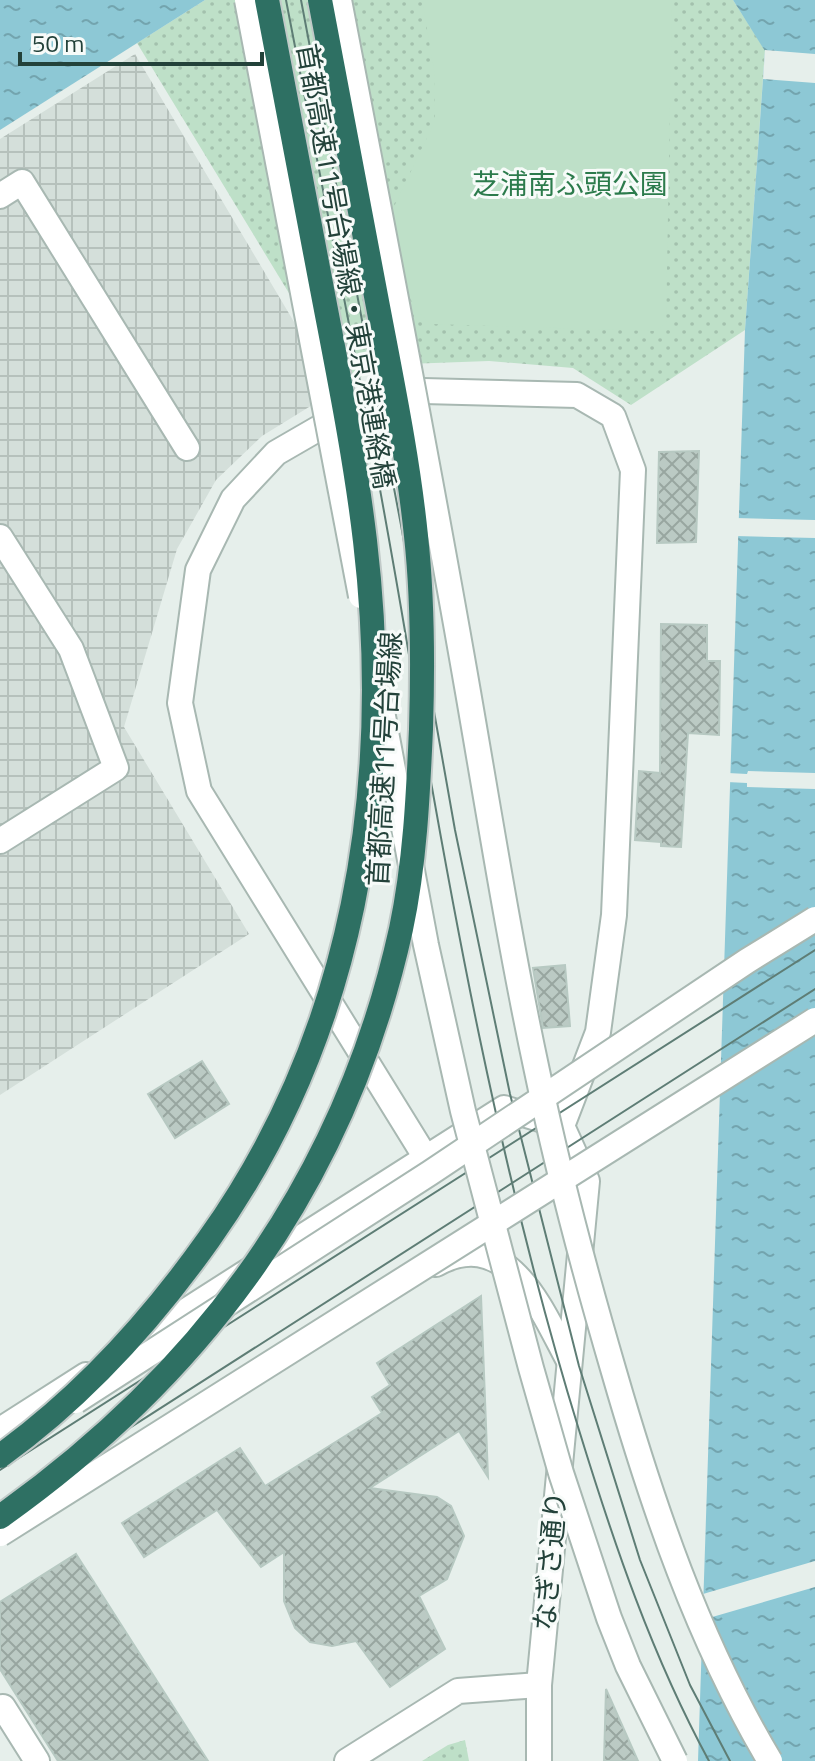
<svg xmlns="http://www.w3.org/2000/svg" width="815" height="1761" viewBox="0 0 815 1761" font-family="'Titillium Web','Noto Sans JP',sans-serif">
  <defs>
    <pattern id="industrial-grid" width="8" height="8" patternUnits="userSpaceOnUse" patternTransform="scale(2)"><rect width="8" height="8" fill="#d4dfda"/><path d="M0 4h8M4 0v8" fill="none" stroke="#b6c1bc"/></pattern>
    <pattern id="park-dots" width="8" height="8" patternUnits="userSpaceOnUse" patternTransform="scale(2)"><rect width="8" height="8" fill="#bee0c8"/><path d="M2 2h.1M6 6h.1" fill="none" stroke="#a3c1ad" stroke-width="1.8" stroke-linecap="round"/></pattern>
    <pattern id="water-ripples" width="26" height="14" patternUnits="userSpaceOnUse" patternTransform="scale(2)"><rect width="26" height="14" fill="#8dc8d5"/><path d="M2 4q2-2 4 0t4 0M15 11q2-2 4 0t4 0" fill="none" stroke="#73a4ae"/></pattern>
    <pattern id="building-cross-hatch" width="8" height="8" patternUnits="userSpaceOnUse" patternTransform="scale(2)"><rect width="8" height="8" fill="#bbcac4"/><path d="M0 0l8 8M0 8l8-8" fill="none" stroke="#98a6a0"/></pattern>
  </defs>
  <rect width="100%" height="100%" fill="#e6efeb"/>
  <path fill="url(#industrial-grid)" d="M135,54l200,337 -73,45 -46,44 -39,69 -53,178 125,207 -249,161v-956z"/>
  <g fill="url(#park-dots)">
    <path d="M205,0h528l32,50 -20,280 -114,75 -58,-37 -84,-7 -110,4 -33,22 -209,-344z"/>
    <path d="M465,1740l4,21h-47l26,-16z"/>
  </g>
  <path fill="#bee0c8" d="M422,0h250l-6,323 -11,8 -224,-7 -17,-16 -16,-43 -8,-50 45,-94 -1,-51z"/>
  <g fill="url(#water-ripples)">
    <path d="M0,0h205l-205,130z"/>
    <path d="M733,0h82v1761h-117l47,-1431 20,-279z"/>
  </g>
  <g fill="#e6efeb">
    <path d="M765,50l50,4v29l-52,-4z"/>
    <path d="M735,518l80,2v18l-80,-2z"/>
    <path d="M748,771l67,2v16l-68,-2v-4l-20,-1 1,-9 19,1z"/>
    <path d="M815,1561v26l-113,33 1,-26z"/>
  </g>
  <g fill="url(#building-cross-hatch)" stroke="#b7c9c2" stroke-width="2">
    <path d="M699,451l-3,91 -39,1 2,-91z"/>
    <path d="M661,624l46,1v36h13l-1,74 -31,-2 -7,114 -20,-1v-4l-26,-2 4,-69 21,2z"/>
    <path d="M565,965l5,61 -27,2 -10,-60z"/>
    <path d="M202,1061l27,43 -54,34 -27,-44z"/>
    <path d="M481,1296l7,181 -29,-46 -89,57 67,9 14,9 13,30 -17,43 -28,17 26,53 -55,38 -34,-46 -24,5 -22,-4 -15,-14 -11,-27v-49l-23,15 -44,-57 -73,47 -22,-34 118,-75 25,38 117,-73 -10,-16 18,-12 -13,-22z"/>
    <path d="M76,1554l132,207h-150l-58,-92v-67z"/>
    <path d="M606,1689l32,72h-34z"/>
  </g>
  <g fill="none" stroke-linecap="round" stroke-linejoin="round">
    <g stroke="#a8b8b2" stroke-width="28">
      <g id="minor">
        <path d="M0,196l22,-14 165,266"/>
        <path d="M0,537l71,112 45,119 -116,73"/>
        <path d="M426,1158l-227,-367 -19,-88 18,-133 35,-71 43,-46 109,-63 192,5 36,21 20,54 -19,445 -16,117 -36,94"/>
        <path d="M436,1264c72,-40 106,47 133,97"/>
        <path d="M123,1351l381,-243 58,18 25,55 -48,504v76"/>
        <path d="M0,1430l86,-55"/>
        <path d="M0,1709l3,-2 34,54"/>
        <path d="M347,1761l111,-70 81,-6"/>
      </g>
    </g>
    <use href="#minor" stroke="#fff" stroke-width="24"/>
    <g stroke="#5e7d75" stroke-width="2">
      <path d="M286,0c41,212 84,424 120,637 45,267 93,534 173,793 35,114 73,226 130,331"/>
      <path d="M301,0l100,525 54,305 55,264 69,272 61,194 50,125 40,76"/>
      <path d="M0,1470l815,-520"/>
      <path d="M0,1511l815,-522"/>
    </g>
    <g stroke="#a8b8b2" stroke-width="28" stroke-linecap="butt">
      <g id="minor-bridge">
        <path d="M247,0l114,596"/>
        <path d="M339,0c44,231 89,461 129,692 22,127 42,253 69,379 21,101 48,202 77,301 39,135 84,268 156,389"/>
        <path d="M379,695l47,250 37,166 68,257 30,105 48,145 19,48 47,95"/>
        <path d="M76,1401l354,-228 317,-212 68,-42"/>
        <path d="M0,1534l815,-514"/>
      </g>
    </g>
    <g stroke="#c1cac8" stroke-width="28" stroke-linecap="butt">
      <g id="highway-bridge">
        <path d="M0,1456c82,-59 151,-135 209,-217 146,-205 185,-452 156,-698 -10,-85 -27,-168 -43,-252 -18,-96 -37,-193 -55,-289"/>
        <path d="M0,1517c206,-146 346,-339 401,-588 14,-66 17,-133 20,-200 2,-65 2,-129 -5,-193 -8,-80 -25,-160 -40,-240 -19,-98 -37,-197 -56,-296"/>
      </g>
    </g>
    <use href="#minor-bridge" stroke="#fff" stroke-width="24"/>
    <use href="#highway-bridge" stroke="#2e7063" stroke-width="24"/>
  </g>
  <g text-anchor="middle" stroke-width="6" stroke-linejoin="round" paint-order="stroke">
    <g font-size="28" fill="#2c7b4c" stroke="#f7fbf9">
      <text x="570" y="194">芝浦南ふ頭公園</text>
    </g>
    <g font-size="28" fill="#23423a" stroke="#f7fbf9">
      <text transform="translate(346 266) rotate(80)" y="10">首都高速11号台場線・東京港連絡橋</text>
      <text transform="translate(384 759) rotate(-87)" y="10">首都高速11号台場線</text>
      <text transform="translate(550 1561) rotate(-85)" y="10">なぎさ通り</text>
    </g>
  </g>
  <path d="M20 52v12h242v-12" fill="none" stroke="#23423a" stroke-width="4"/>
  <text x="32" y="52" font-size="24" fill="#23423a" stroke="#f7fbf9" stroke-width="6" paint-order="stroke">50 m</text>
</svg>
